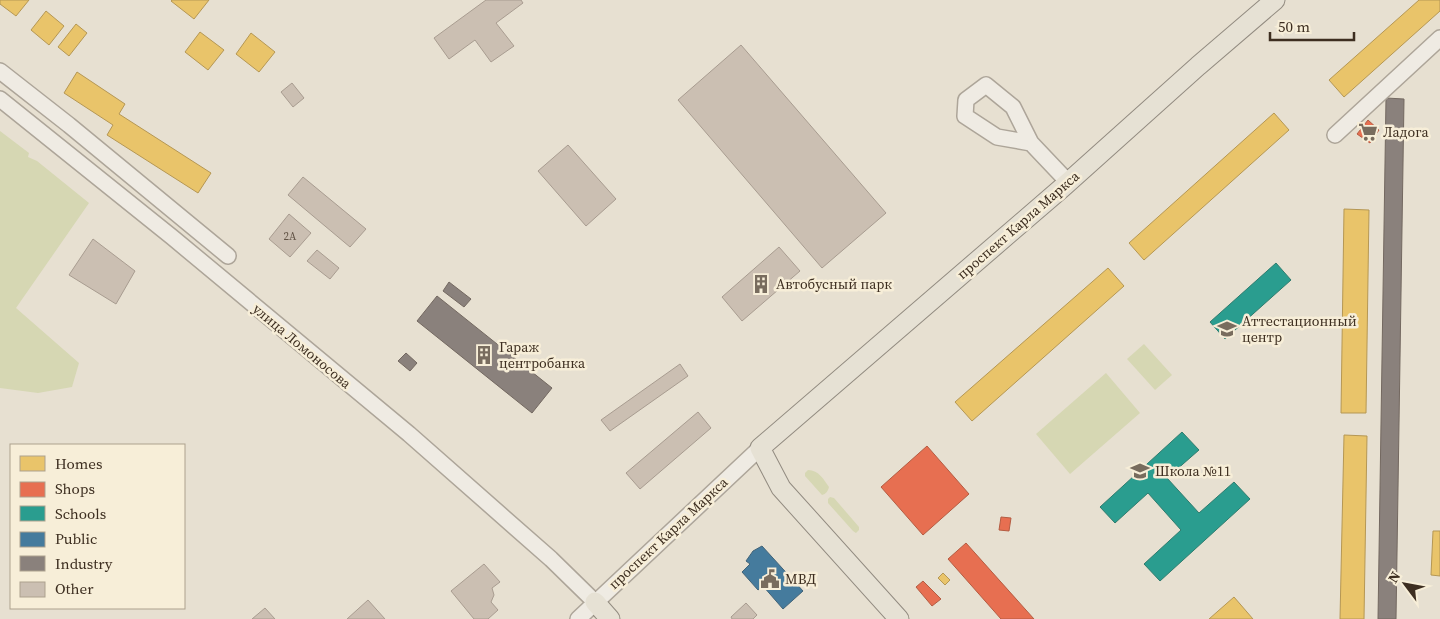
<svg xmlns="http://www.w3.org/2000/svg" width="1440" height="619" viewBox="0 0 1440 619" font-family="'Source Serif 4',serif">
  <rect width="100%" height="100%" fill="#e7e0d1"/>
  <g fill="#d6d7b3">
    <path d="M0,131l29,22 -1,4 9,4 52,42 -73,105 63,55 -7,24 -34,6 -38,-5z"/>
    <path d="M1144,344l28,31 -17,15 -28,-31z"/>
    <path d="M1106,373l34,40 -70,61 -34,-40z"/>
    <path d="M808,470c11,0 16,10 21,17 -1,4 -3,7 -7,8l-17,-19v-3z"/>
    <path d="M830,497l4,1 25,29v3l-3,3 -3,-2 -25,-28v-4z"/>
  </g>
  <g fill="#e9c46a" stroke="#b59754">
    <path d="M0,0h29l-13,16 -16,-12z"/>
    <path d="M172,0h37l-15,19 -23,-18z"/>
    <path d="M1419,0h21v11l-96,86 -15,-17z"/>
    <path d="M46,11l18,15 -15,19 -18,-15z"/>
    <path d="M76,24l11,9 -18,23 -11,-9z"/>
    <path d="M200,32l24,18 -16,20 -23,-18z"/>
    <path d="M251,33l24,19 -16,20 -23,-18z"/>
    <path d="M77,72l48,32 -6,10 92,59 -13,20 -91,-58 6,-10 -49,-32z"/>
    <path d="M1274,113l15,17 -145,130 -15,-17z"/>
    <path d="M1344,209l25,1 -3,203h-25z"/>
    <path d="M1108,268l16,18 -152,135 -17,-19z"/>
    <path d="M1344,435l23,1 -3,183h-24z"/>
    <path d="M1433,531h7v45l-9,-1z"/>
    <path d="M943,573l7,7 -5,5 -7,-7z"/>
    <path d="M1234,597l19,22h-44z"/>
  </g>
  <g fill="#e76f51" stroke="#b45c42">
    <path d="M1368,120l11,10 -9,13 -13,-9z"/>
    <path d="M927,446l42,48 -46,41 -42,-48z"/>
    <path d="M1001,517l10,1 -2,13 -10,-1z"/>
    <path d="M966,543l68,76h-33l-53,-60z"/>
    <path d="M923,581l18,18 -9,7 -16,-19z"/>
  </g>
  <g fill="#2a9d8f" stroke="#307c6e">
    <path d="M1276,263l15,17 -66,59 -15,-17z"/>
    <path d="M1182,432l17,18 -32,28 32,35 35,-31 16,17 -90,82 -16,-17 37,-34 -33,-37 -33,30 -15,-16z"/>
  </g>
  <path fill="#457b9d" stroke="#436478" d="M762,546l41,45 -20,18 -20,-23 -5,4 -16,-18 8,-8 -4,-3 7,-10z"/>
  <g fill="#8a817c" stroke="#736860">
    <path d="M1386,98l18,1 -8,520h-18z"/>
    <path d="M449,282l22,17 -7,8 -21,-16z"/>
    <path d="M437,296l115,92 -20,25 -115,-92z"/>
    <path d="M406,353l11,10 -7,8 -12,-10z"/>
  </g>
  <g fill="#cbbfb2" stroke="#a89c90">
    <path d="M486,0h35l2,3 -27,20 18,23 -23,16 -16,-22 -26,19 -15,-21z"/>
    <path d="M741,45l145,168 -64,55 -144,-168z"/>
    <path d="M292,83l12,15 -11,9 -12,-15z"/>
    <path d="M568,145l48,54 -30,27 -48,-55z"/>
    <path d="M303,177l63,52 -16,18 -62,-52z"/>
    <path d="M289,214l22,19 -21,24 -21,-18z"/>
    <path d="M93,239l42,32 -19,33 -47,-29z"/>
    <path d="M779,247l21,24 -58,50 -20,-24z"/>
    <path d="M317,250l22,18 -9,11 -23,-18z"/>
    <path d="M680,364l8,12 -78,55 -9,-11z"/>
    <path d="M698,412l13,16 -71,61 -14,-16z"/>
    <path d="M484,564l16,18 -8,6 2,7 -3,7 7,8 -10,9h-14l-23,-28z"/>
    <path d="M368,600l17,19h-38z"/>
    <path d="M746,603l11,12 -4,4h-21l-1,-2z"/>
    <path d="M265,608l10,11h-23z"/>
  </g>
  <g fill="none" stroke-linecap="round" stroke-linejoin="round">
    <g stroke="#ada599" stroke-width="18">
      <g id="minor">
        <path d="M0,71l69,54 159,131"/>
        <path d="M0,99l172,138 237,197 142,125 44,43"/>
        <path d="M1335,135l105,-97"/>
        <path d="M1031,143l-18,-36 -27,-22 -20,15 -1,16 32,21 34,6 37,39"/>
        <path d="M578,619l182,-171"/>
      </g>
    </g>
    <g stroke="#928b80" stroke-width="21">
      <g id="major">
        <path d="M595,602l15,17"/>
        <path d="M899,619l-118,-131 -21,-40 303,-261 135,-121 77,-66"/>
      </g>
    </g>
    <use href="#minor" stroke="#efebe3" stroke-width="15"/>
    <use href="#major" stroke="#e6e1d4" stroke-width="19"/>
  </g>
  <defs>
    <g id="supermarket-bare" transform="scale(1.5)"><path d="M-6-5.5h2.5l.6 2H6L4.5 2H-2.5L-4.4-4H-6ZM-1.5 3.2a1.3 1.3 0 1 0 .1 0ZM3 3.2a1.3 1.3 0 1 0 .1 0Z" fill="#786c5e" stroke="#f7eed8" stroke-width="2.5" paint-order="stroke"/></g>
    <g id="building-bare" transform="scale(1.5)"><path d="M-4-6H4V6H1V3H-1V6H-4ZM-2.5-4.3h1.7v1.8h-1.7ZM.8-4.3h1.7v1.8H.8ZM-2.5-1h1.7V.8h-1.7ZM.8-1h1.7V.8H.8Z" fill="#786c5e" stroke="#f7eed8" stroke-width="2.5" paint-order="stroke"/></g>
    <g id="school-bare" transform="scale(1.5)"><path d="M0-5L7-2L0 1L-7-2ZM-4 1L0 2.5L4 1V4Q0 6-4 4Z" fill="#786c5e" stroke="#f7eed8" stroke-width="2.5" paint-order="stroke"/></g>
    <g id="civic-bare" transform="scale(1.5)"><path d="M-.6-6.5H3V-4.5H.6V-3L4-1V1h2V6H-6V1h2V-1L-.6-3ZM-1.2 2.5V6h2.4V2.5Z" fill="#786c5e" stroke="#f7eed8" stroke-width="2.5" paint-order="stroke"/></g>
  </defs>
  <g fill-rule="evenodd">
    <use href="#supermarket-bare" x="1368" y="132"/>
    <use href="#building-bare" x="761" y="284"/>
    <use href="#school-bare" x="1227" y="329"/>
    <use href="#building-bare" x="484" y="355"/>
    <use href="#school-bare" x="1140" y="471"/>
    <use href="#civic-bare" x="770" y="579"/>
  </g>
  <g text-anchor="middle" stroke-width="5" stroke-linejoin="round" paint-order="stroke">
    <g font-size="11" fill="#605244">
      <text x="290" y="240">2А</text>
    </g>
    <g font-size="14" fill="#3d2e20" stroke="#f7eed8" text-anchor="start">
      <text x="1383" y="137">Ладога</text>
      <text x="776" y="289">Автобусный парк</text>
      <text x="1242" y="326">Аттестационный<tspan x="1242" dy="16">центр</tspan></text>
      <text x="499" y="352">Гараж<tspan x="499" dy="16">центробанка</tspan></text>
      <text x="1155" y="476">Школа №11</text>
      <text x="785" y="584">МВД</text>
    </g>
    <g font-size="14" fill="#3d2e20" stroke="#f7eed8">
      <text transform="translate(1018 225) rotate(-41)" y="5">проспект Карла Маркса</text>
      <text transform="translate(302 346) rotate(40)" y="5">улица Ломоносова</text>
      <text transform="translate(668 533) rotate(-43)" y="5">проспект Карла Маркса</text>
    </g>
  </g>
  <rect x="10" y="444" width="175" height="165" fill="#f7eed8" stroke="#ada18e"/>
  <rect x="20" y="456" width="25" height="15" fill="#e9c46a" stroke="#ada18e"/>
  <text x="55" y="469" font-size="15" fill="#3d2e20">Homes</text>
  <rect x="20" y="482" width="25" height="15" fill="#e76f51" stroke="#ada18e"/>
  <text x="55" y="494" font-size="15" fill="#3d2e20">Shops</text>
  <rect x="20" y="506" width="25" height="15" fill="#2a9d8f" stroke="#ada18e"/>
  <text x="55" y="519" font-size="15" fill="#3d2e20">Schools</text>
  <rect x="20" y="532" width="25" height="15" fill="#457b9d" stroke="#ada18e"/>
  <text x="55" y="544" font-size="15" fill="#3d2e20">Public</text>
  <rect x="20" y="556" width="25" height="15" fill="#8a817c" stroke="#ada18e"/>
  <text x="55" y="569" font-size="15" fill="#3d2e20">Industry</text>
  <rect x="20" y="582" width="25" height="15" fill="#cbbfb2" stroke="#ada18e"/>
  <text x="55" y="594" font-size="15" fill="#3d2e20">Other</text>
  <g transform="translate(1405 584) rotate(302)" stroke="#f7eed8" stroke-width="4" paint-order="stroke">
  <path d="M0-4L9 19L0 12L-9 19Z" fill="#3d2e20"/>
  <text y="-8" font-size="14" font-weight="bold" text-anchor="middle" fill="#3d2e20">N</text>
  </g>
  <path d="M1270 32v8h84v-8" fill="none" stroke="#3d2e20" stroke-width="2.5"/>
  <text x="1278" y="32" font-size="15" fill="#3d2e20" stroke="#f7eed8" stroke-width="4" paint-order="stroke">50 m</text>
</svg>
